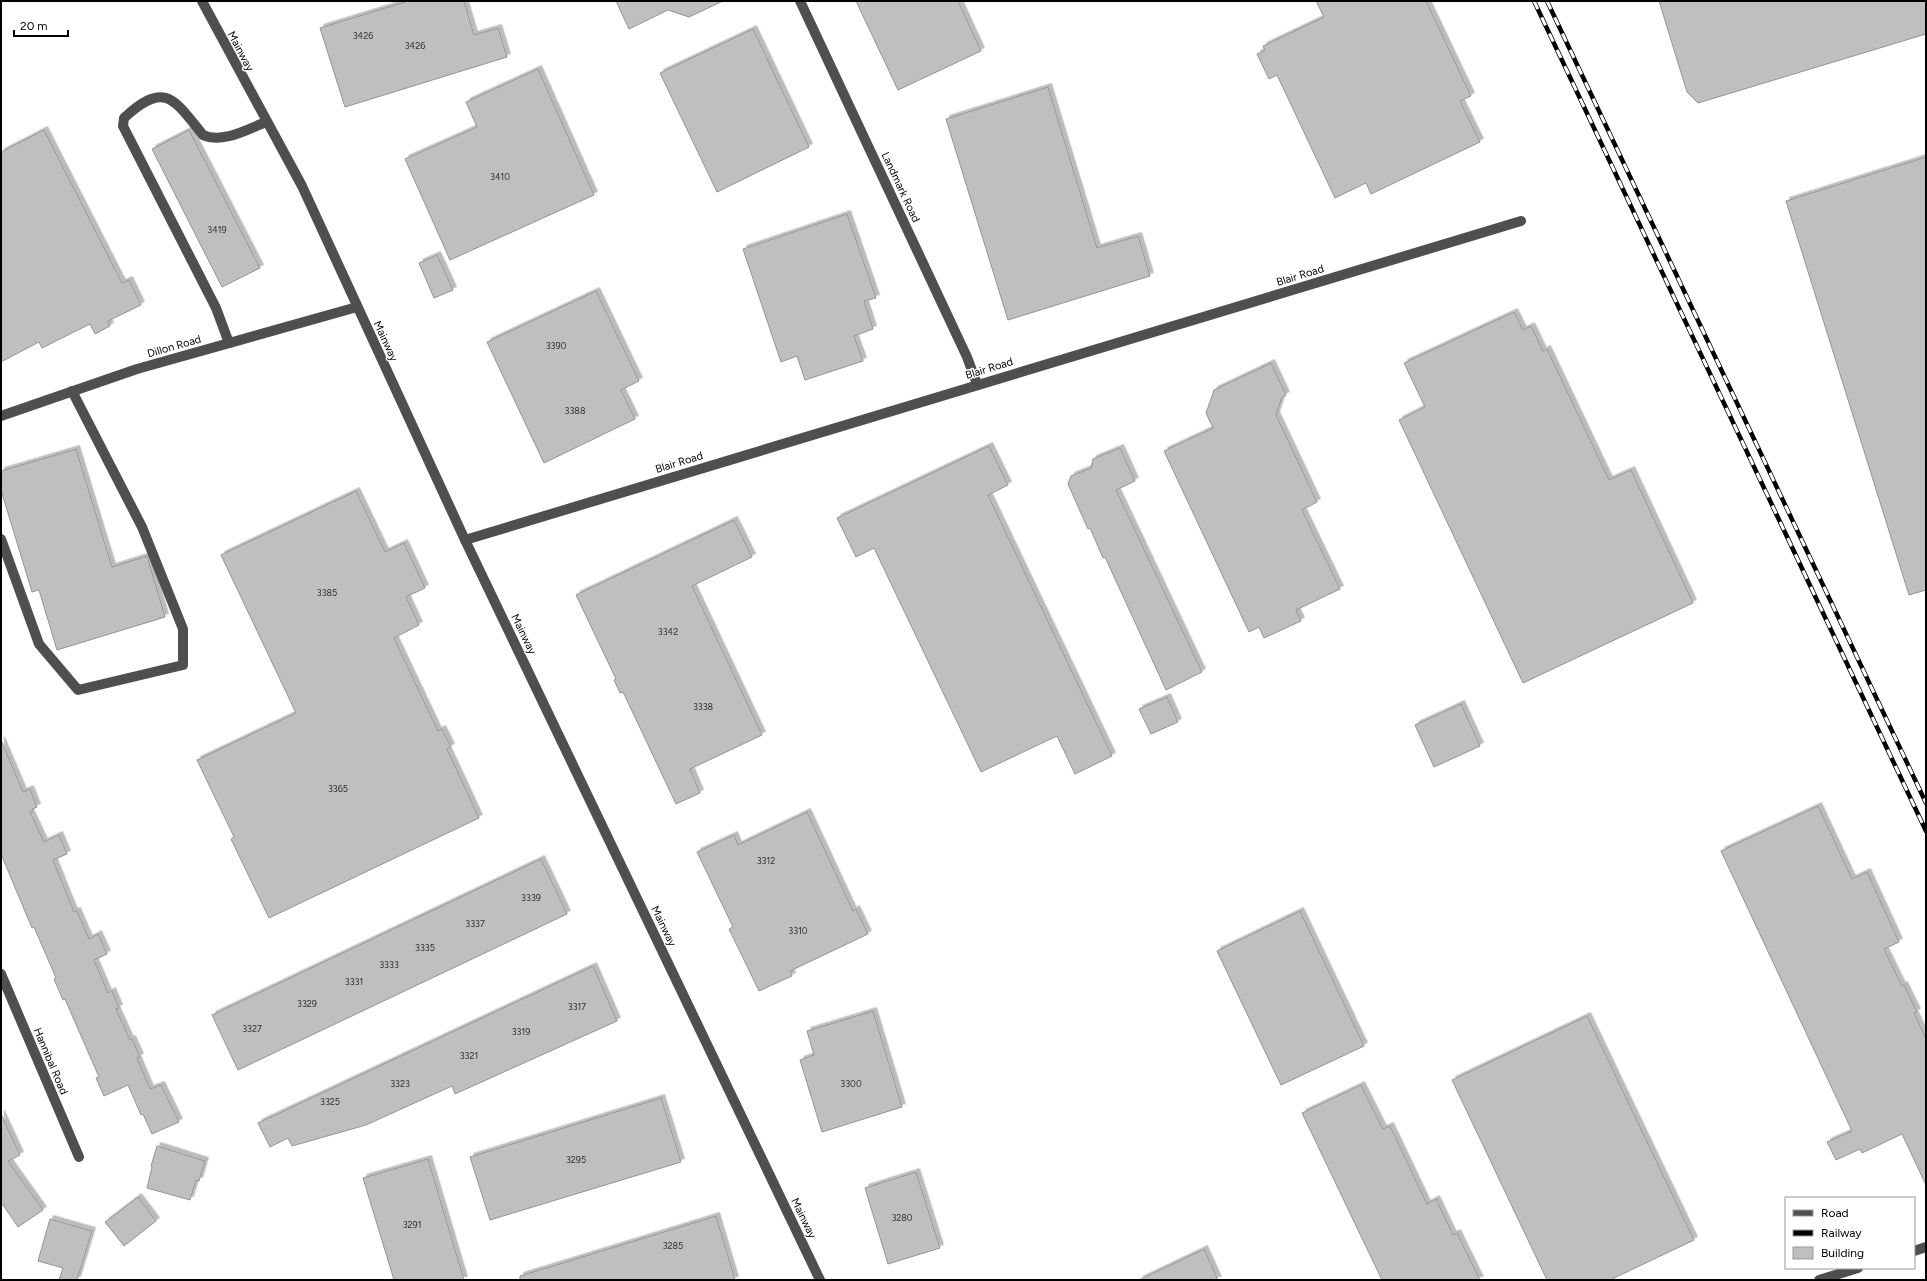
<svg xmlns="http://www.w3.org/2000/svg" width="1927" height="1281" viewBox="0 0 1927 1281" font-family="Figtree,sans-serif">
  <defs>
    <filter id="shadow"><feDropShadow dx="3.5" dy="-3.5" stdDeviation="0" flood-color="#0004"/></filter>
  </defs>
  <rect width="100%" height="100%" fill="#fff"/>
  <g fill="#bfbfbf" stroke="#939393" filter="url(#shadow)">
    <path d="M408,1h56l10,34 24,-7 9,29 -162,50 -25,-79z"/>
    <path d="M616,1h107l-34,16 -21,-7 -39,19z"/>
    <path d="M856,1h102l23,50 -83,39z"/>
    <path d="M1316,1h110l45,95 -11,5 20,41 -109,52 -5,-11 -31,15 -58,-123 -8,4 -12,-25 8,-4 -2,-4 61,-29z"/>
    <path d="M1659,1h267v33l-228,69 -11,-11z"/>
    <path d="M753,29l56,118 -92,45 -57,-119z"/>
    <path d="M538,69l56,126 -144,65 -45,-101 72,-32 -11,-25z"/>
    <path d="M1048,87l49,161 41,-12 12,40 -142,44 -62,-201z"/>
    <path d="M44,130l78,153 7,-3 12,25 -33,16 2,5 -15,8 -5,-10 -48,24 -3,-6 -38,20v-210z"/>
    <path d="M189,130l71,138 -38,19 -70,-138z"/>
    <path d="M1926,157v433l-17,5 -123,-394z"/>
    <path d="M847,214l29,84 -12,3 9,28 -19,7 9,25 -58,19 -8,-24 -16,6 -38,-113z"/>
    <path d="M437,255l16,35 -19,8 -15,-35z"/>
    <path d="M596,291l43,90 -18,9 14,29 -91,44 -57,-121z"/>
    <path d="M1514,312l9,18 8,-4 12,25 4,-2 62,131 22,-10 62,133 -170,80 -124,-263 26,-13 -21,-44z"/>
    <path d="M1271,363l15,32 -4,2 -6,18 41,87 -15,8 38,79 -44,21 5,11 -37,17 -5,-11 -10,5 -85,-181 49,-23 -7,-15 8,-23z"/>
    <path d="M989,446l19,39 -20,10 124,261 -37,18 -18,-38 -76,36 -107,-224 -18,9 -19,-39z"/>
    <path d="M1120,448l15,33 -19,9 86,182 -36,18 -61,-133 -2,1 -13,-30 -2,1 -20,-45 3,-8 20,-8 2,-9z"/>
    <path d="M76,449l36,118 35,-11 18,61 -108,33 -18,-60 -7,2 -31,-102v-19z"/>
    <path d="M356,491l29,61 19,-9 21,45 -19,9 13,28 -25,13 44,93 4,-2 9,18 -4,2 32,69 -210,100 -38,-79 3,-2 -37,-77 99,-47 -75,-158z"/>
    <path d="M734,520l18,37 -60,29 70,149 -72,34 10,24 -24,11 -53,-112 -3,1 -6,-13 2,-1 -40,-84z"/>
    <path d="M1167,697l11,25 -27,12 -12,-25z"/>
    <path d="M1461,704l19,42 -46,21 -19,-42z"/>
    <path d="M1,740l22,52 7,-3 7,18 -5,2 1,2 -3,1 14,30 15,-7 8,19 -14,6 21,52 3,-1 12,28 9,-5 9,20 -13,6 14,33 4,-2 7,17 -3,1 14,31 2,-1 8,18 -3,1 13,31 11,-4 18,37 -27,12 -9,-20 -2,1 -13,-30 -24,11 -8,-18 3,-1 -34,-78 -2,1 -9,-21 2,-1 -22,-51 -2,1 -31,-74z"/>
    <path d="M1818,806l34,73 15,-7 32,70 -15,7 18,37 2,-1 13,27 -3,1 12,26v146l-24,-51 -40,19 -2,-4 -24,11 -9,-18 25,-11 -131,-280z"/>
    <path d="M807,812l46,99 3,-2 12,25 -78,37 2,5 -33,15 -30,-62 4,-2 -36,-75 37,-17 4,10z"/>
    <path d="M541,859l26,55 -329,156 -26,-55z"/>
    <path d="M1300,911l64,135 -83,39 -64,-134z"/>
    <path d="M593,966l24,55 -162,73 -3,-8 -86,39 -74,21 -4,-8 -18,9 -12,-24z"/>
    <path d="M873,1011l29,96 -80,25 -22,-72 14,-5 -7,-24z"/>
    <path d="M1587,1016l107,224 -84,40h-63l-95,-200z"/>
    <path d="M1361,1085l22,44 7,-3 37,78 9,-5 17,36 4,-2 23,47h-98l-80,-167z"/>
    <path d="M661,1098l20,64 -191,58 -20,-63z"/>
    <path d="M1,1114l19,41 -12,6 35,49 -25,17 -17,-25z"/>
    <path d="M157,1146l48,15 -6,20 -3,-1 -6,20 -43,-12 5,-21 -1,-1z"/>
    <path d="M428,1159l36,121h-70l-31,-102z"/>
    <path d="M916,1172l24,76 -52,16 -23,-76z"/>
    <path d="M138,1197l18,24 -32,25 -19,-24z"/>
    <path d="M716,1216l19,64h-215v-4z"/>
    <path d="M50,1219l42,12 -15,49h-18l4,-12 -25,-7z"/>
    <path d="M1204,1249l14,31h-79z"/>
  </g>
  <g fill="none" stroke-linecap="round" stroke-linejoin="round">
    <g stroke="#4f4f4f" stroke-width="10">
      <path d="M202,1l100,185 163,354 355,740"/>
      <path d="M800,1l167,356 10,27"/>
      <path d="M229,343l-13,-35 -93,-182 1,-8c41,-38 50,-19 79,17 19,9 45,-6 63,-13"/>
      <path d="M1,416l136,-47 220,-62"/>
      <path d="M1,539l38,105 39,46 105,-25v-36l-41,-102 -70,-136"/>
      <path d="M465,540l1056,-319"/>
      <path d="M1,974l78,183"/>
      <path d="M1914,1251l12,-4"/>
      <path d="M1819,1280l39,-12"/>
    </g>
    <g stroke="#000" stroke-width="4.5">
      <g id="rail">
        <path d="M1534,1l392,830"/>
        <path d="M1547,1l379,802"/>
      </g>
    </g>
    <use href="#rail" stroke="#fff" stroke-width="3" stroke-dasharray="9" stroke-linecap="butt"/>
  </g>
  <g text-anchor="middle" stroke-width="3" stroke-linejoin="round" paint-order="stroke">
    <g font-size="9" fill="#303030">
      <text x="363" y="39">3426</text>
      <text x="415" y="49">3426</text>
      <text x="500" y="180">3410</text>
      <text x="217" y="233">3419</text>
      <text x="556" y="349">3390</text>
      <text x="575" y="414">3388</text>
      <text x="327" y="596">3385</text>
      <text x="668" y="635">3342</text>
      <text x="703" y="710">3338</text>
      <text x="338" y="792">3365</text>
      <text x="766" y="864">3312</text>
      <text x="531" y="901">3339</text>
      <text x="475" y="927">3337</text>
      <text x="798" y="934">3310</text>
      <text x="425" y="951">3335</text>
      <text x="389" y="968">3333</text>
      <text x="354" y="985">3331</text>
      <text x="307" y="1007">3329</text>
      <text x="577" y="1010">3317</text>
      <text x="252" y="1032">3327</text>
      <text x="521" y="1035">3319</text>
      <text x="469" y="1059">3321</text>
      <text x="400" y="1087">3323</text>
      <text x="851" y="1087">3300</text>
      <text x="330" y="1105">3325</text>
      <text x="576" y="1163">3295</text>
      <text x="902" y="1221">3280</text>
      <text x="412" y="1228">3291</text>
      <text x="673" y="1249">3285</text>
    </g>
    <g font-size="11" fill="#000" stroke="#fff">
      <text transform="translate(241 51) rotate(62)" y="4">Mainway</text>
      <text transform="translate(901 187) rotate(65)" y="4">Landmark Road</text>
      <text transform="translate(1300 275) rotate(-17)" y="4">Blair Road</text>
      <text transform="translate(386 341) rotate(65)" y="4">Mainway</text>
      <text transform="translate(174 346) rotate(-16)" y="4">Dillon Road</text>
      <text transform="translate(989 368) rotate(-17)" y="4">Blair Road</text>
      <text transform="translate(679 462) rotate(-17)" y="4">Blair Road</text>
      <text transform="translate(524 634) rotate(64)" y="4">Mainway</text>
      <text transform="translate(664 926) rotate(64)" y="4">Mainway</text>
      <text transform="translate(51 1061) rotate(67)" y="4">Hannibal Road</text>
      <text transform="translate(804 1218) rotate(64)" y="4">Mainway</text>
    </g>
  </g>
  <rect width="1927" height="1281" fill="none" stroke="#000000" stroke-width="4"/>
  <rect x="1785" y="1197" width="130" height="72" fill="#ffffff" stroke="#999999"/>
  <rect x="1793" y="1210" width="20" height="6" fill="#4f4f4f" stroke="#999999"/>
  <text x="1821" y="1217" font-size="12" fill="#000000">Road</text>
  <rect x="1793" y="1230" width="20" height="6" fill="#000000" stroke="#999999"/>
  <text x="1821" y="1237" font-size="12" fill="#000000">Railway</text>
  <rect x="1793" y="1247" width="20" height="12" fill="#bfbfbf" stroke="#999999"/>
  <text x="1821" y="1257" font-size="12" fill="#000000">Building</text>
  <path d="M14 30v6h54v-6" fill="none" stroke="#000000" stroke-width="2"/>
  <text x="20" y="30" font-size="12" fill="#000000" stroke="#ffffff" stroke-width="3" paint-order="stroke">20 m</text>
</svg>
